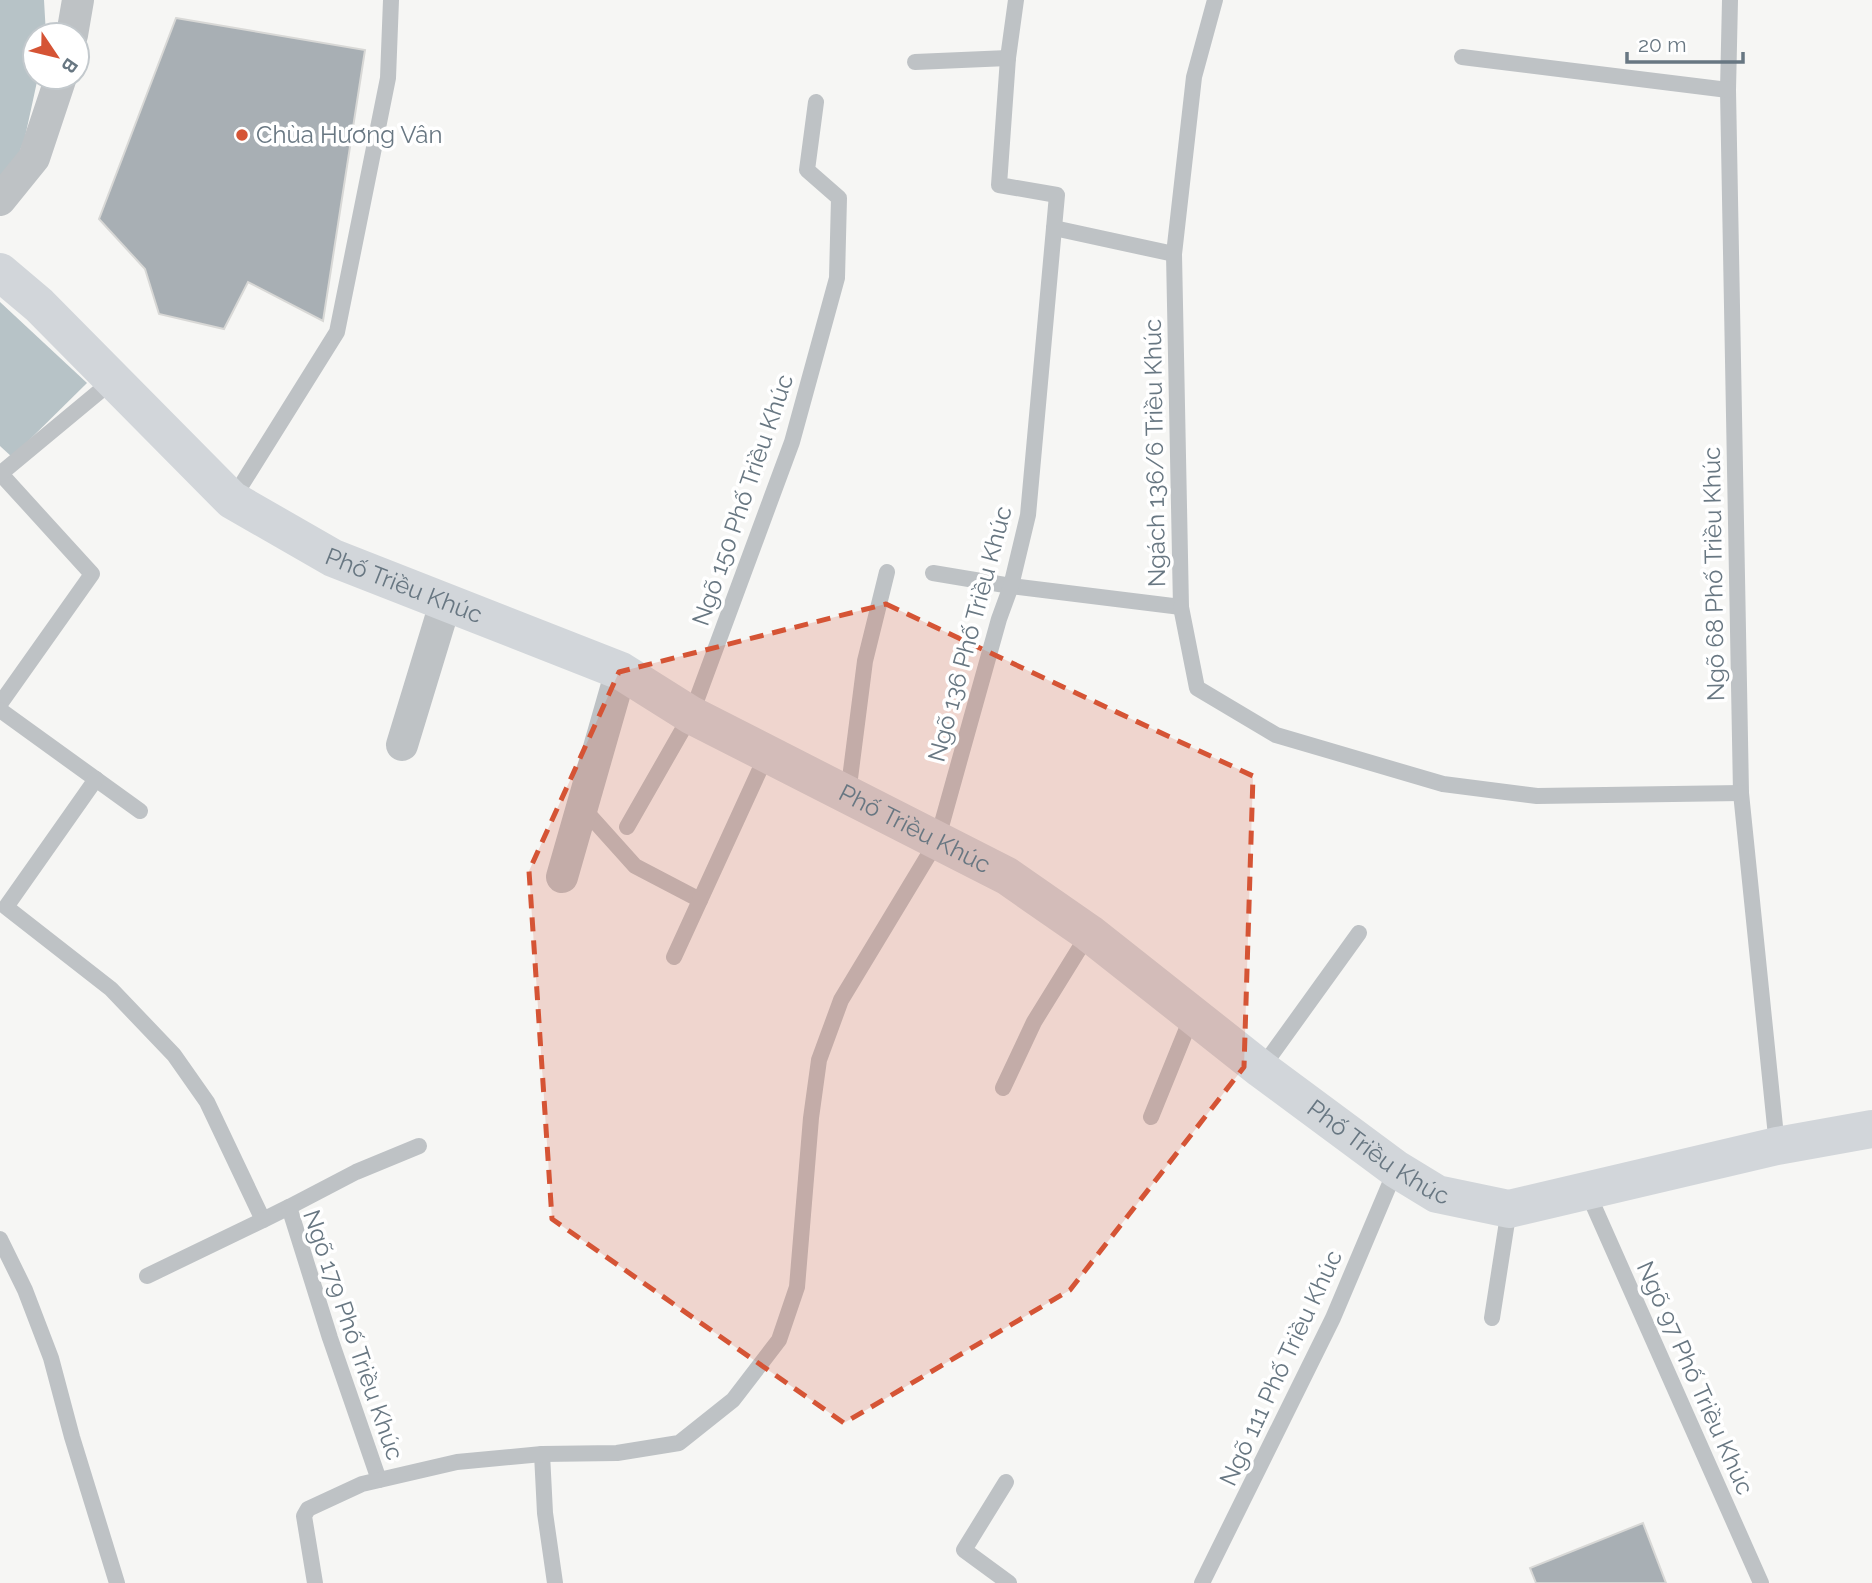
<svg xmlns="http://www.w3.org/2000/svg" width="1872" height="1583" viewBox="0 0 1872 1583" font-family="Raleway,sans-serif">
  <rect width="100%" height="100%" fill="#f6f6f4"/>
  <g fill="#b7c3c7">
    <path d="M0,0h44l2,35h-11v42h3l-13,60 -25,68z"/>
    <path d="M0,302l87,81 -75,74 -12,-11z"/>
  </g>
  <g fill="#a8afb4" stroke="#d8d8d6" stroke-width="2">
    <path d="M176,18l189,32 -42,271 -75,-39 -24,47 -65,-15 -14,-45 -46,-50z"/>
    <path d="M1643,1523l23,60h-130l-6,-15z"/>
  </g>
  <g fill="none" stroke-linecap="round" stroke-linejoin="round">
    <g stroke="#bec2c5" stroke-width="16">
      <path d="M1730,0l-2,90 13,703 36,353"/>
      <path d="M1462,57l266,33"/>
      <path d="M915,62l93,-4"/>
      <path d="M1054,228l120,26"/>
      <path d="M0,473l92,101 -92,130"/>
      <path d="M0,474l112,-93"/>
      <path d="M232,500l105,-168 51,-254 3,-78"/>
      <path d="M933,573l78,13 170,21 -7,-353 20,-177 21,-77"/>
      <path d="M1181,607l16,81 79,47 167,49 94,12 204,-3"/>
      <path d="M0,710l140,101"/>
      <path d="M96,779l-90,128 105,82 63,66 33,47 56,118 26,-13 41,131 49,142"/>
      <path d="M848,794l17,-133 22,-89"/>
      <path d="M582,807l53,59 65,34"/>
      <path d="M627,827l64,-112 101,-273 45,-164 2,-80 -32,-28 9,-68"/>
      <path d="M674,957l93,-203"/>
      <path d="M1261,1069l98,-136"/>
      <path d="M1003,1088l31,-66 55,-89"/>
      <path d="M1151,1117l41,-101"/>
      <path d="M1587,1191l174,392"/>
      <path d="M289,1207l67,-35 63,-26"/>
      <path d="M0,1239l25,51 26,68 21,79 45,146"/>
      <path d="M147,1276l116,-56"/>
      <path d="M1492,1318l17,-109"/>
      <path d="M542,1454l3,59 10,70"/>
      <path d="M1006,1482l-42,68 45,33"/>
      <path d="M315,1583l-11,-67 4,-7 54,-25 95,-22 85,-8 75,-1 62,-10 54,-43 46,-60 18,-53 14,-169 8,-58 22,-60 96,-159 62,-222 12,-33 17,-71 29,-320 -58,-10 9,-127 8,-58"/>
      <path d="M1202,1583l131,-265 63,-149"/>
    </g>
    <g stroke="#bec2c5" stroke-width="32">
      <path d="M72,35l6,-35"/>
      <path d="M0,200l34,-42 27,-81"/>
      <path d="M402,745l43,-141"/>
      <path d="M562,877l59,-206"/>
    </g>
    <path stroke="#d2d6da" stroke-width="38" id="s1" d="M0,272l39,33 193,195 101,58 288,113 70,44 316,161 82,57 172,136 135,100 41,25 72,15 268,-63 95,-17"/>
  </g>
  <path fill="#d55435" fill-opacity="0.2" stroke="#d55435" stroke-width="5" stroke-dasharray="14 9" stroke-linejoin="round" d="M886,604l367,172 -9,291 -174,223 -226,133 -292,-204 -23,-348 90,-199z"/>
  <circle fill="#d55435" stroke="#fff" stroke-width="2.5" cx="242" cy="135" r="7"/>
  <g text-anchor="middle" stroke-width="7" stroke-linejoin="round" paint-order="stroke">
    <g font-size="24" fill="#687782" stroke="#fff" text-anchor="start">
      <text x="256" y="143">Chùa Hương Vân</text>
    </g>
    <g font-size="24" fill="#687782" stroke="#fff">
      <text transform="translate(1155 453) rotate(-91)" y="8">Ngách 136/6 Triều Khúc</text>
      <text transform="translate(743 500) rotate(-71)" y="8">Ngõ 150 Phố Triều Khúc</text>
      <text transform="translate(1714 574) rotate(-91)" y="8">Ngõ 68 Phố Triều Khúc</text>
      <text dy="8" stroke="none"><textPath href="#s1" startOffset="518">Phố Triều Khúc</textPath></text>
      <text transform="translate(970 634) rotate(-75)" y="8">Ngõ 136 Phố Triều Khúc</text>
      <text dy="8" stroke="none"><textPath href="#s1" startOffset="1085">Phố Triều Khúc</textPath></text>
      <text dy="8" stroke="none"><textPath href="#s1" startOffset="1652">Phố Triều Khúc</textPath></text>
      <text transform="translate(353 1335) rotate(71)" y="8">Ngõ 179 Phố Triều Khúc</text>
      <text transform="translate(1281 1368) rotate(-65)" y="8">Ngõ 111 Phố Triều Khúc</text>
      <text transform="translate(1695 1378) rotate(66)" y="8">Ngõ 97 Phố Triều Khúc</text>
    </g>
  </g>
  <g transform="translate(56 56) rotate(125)"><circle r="33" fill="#ffffff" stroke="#c3c9cd" stroke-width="2"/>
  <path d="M0-5L12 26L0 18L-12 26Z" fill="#d55435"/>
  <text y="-10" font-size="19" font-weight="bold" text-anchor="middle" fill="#687782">B</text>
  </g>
  <path d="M1627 52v10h116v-10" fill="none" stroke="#687782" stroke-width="3.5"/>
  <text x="1638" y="52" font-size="21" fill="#687782" stroke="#ffffff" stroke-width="5" paint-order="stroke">20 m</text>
</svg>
